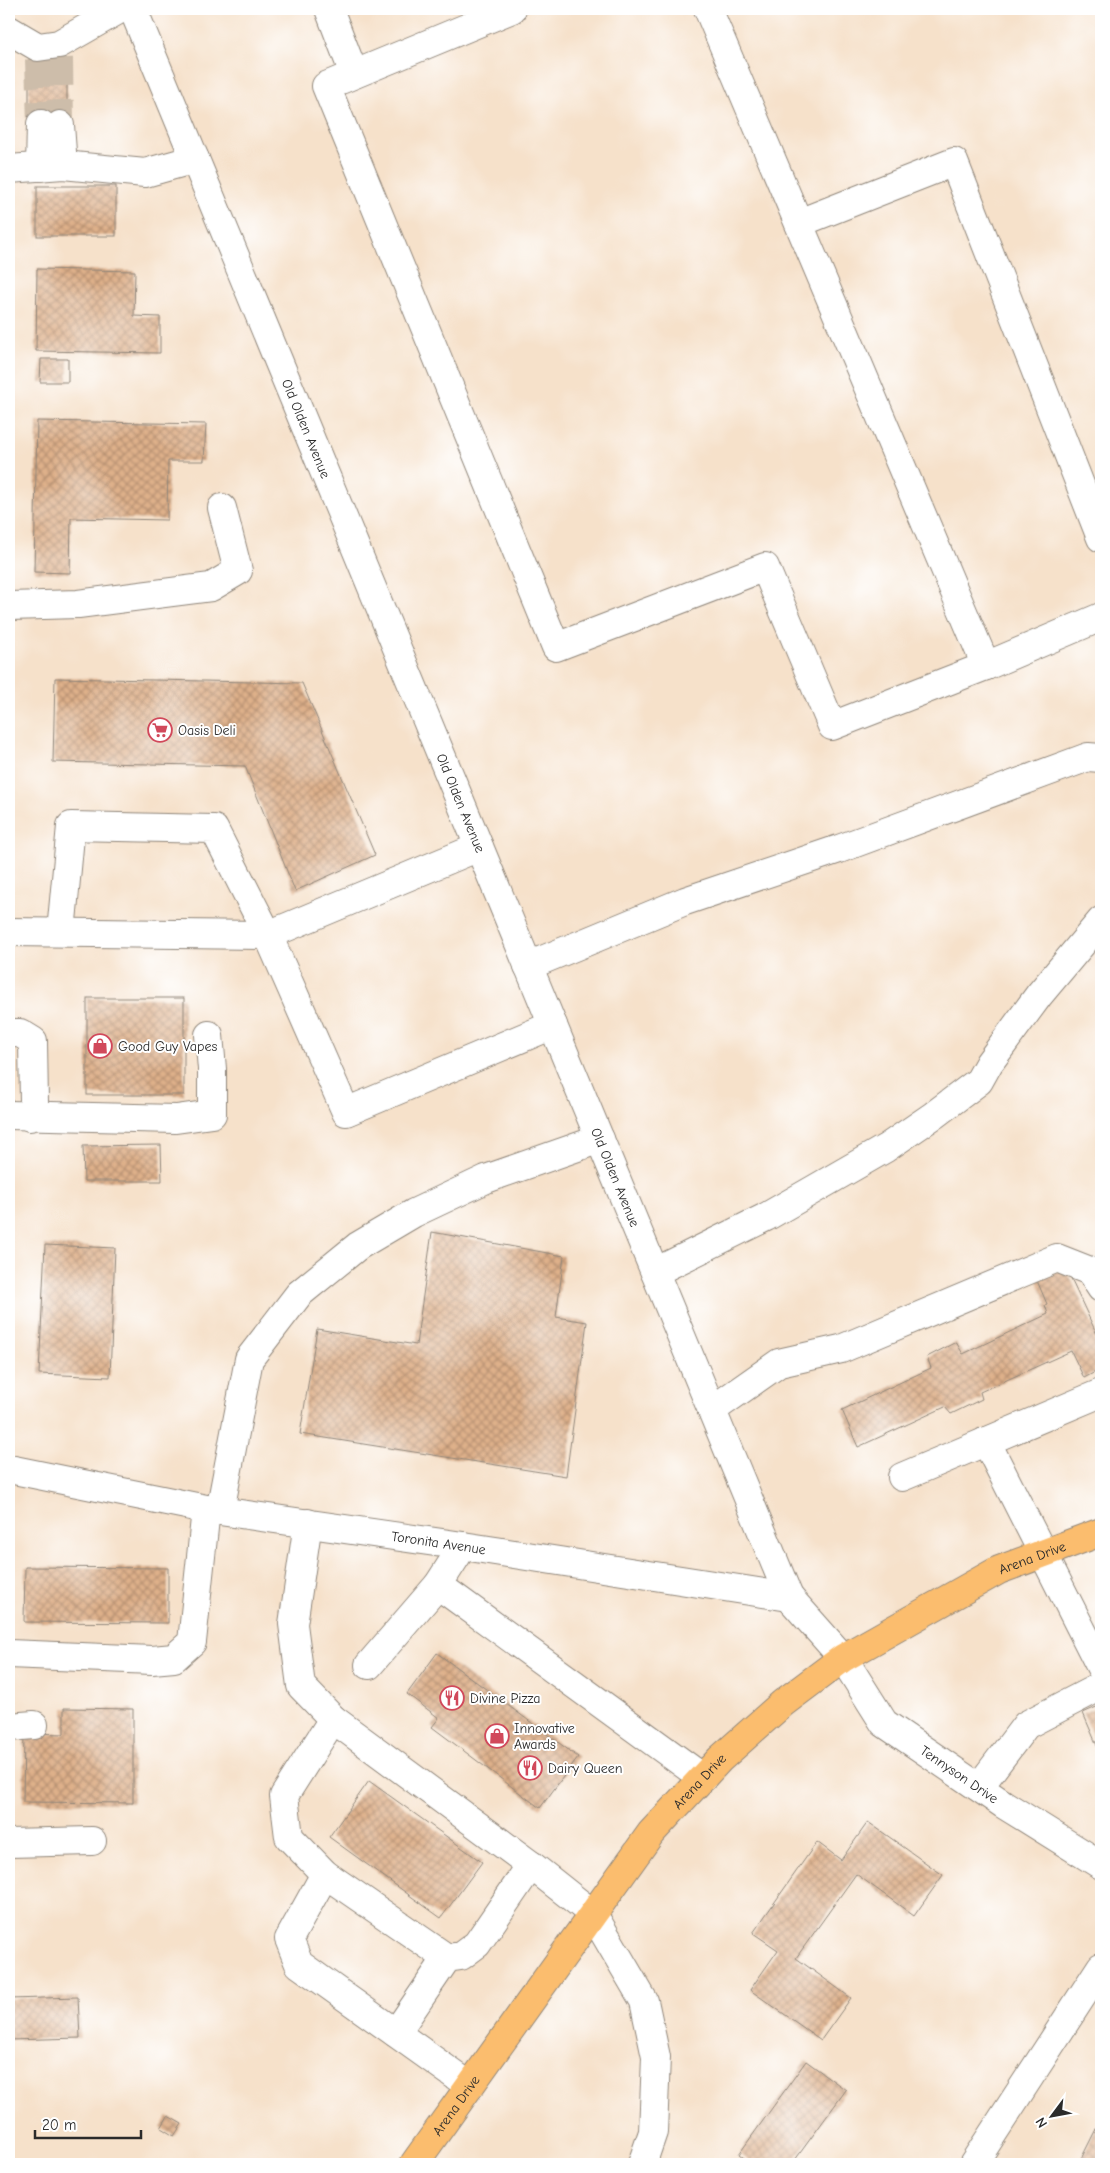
<svg xmlns="http://www.w3.org/2000/svg" width="1110" height="2173" viewBox="0 0 1110 2173" font-family="'Comic Neue',sans-serif">
  <defs>
    <pattern id="building-cross-hatch" width="8" height="8" patternUnits="userSpaceOnUse" patternTransform="scale(1.25)"><rect width="8" height="8" fill="#deb08a"/><path d="M0 0l8 8M0 8l8-8" fill="none" stroke="#b48f71"/></pattern>
  </defs>
  <rect width="100%" height="100%" fill="#fff"/>
  <filter id="ink" filterUnits="userSpaceOnUse"><feTurbulence type="fractalNoise" baseFrequency=".02" numOctaves="2"/><feDisplacementMap in="SourceGraphic" scale="10" xChannelSelector="R" yChannelSelector="G"/><feConvolveMatrix kernelMatrix="1 2 1 2 8 2 1 2 1" color-interpolation-filters="sRGB"/></filter>
  <filter id="wash" filterUnits="userSpaceOnUse"><feTurbulence type="fractalNoise" baseFrequency=".0096" numOctaves="4" result="noise"/><feDisplacementMap in="SourceGraphic" scale="20" xChannelSelector="R" yChannelSelector="G"/><feGaussianBlur stdDeviation="1.12" result="paint"/><feColorMatrix in="noise" values="0 0 0 0 0 0 0 0 0 0 0 0 0 0 0 0 0 1.4 0 .05"/><feComposite in="paint" operator="in"/></filter>
  <g filter="url(#wash)">
    <rect width="100%" height="100%" fill="#f6e1ca"/>
    <g id="blocks">
      <g fill="url(#building-cross-hatch)">
        <path d="M67,58v67h-38v-66z"/>
        <rect x="37" y="186" width="79" height="50"/>
        <path d="M37,269l98,2 -1,45 26,1v36l-124,-2z"/>
        <path d="M41,359h27v23h-28z"/>
        <path d="M37,421l169,3 -2,37h-36l-1,59 -96,-2 -1,55 -36,-1z"/>
        <path d="M55,678l247,5 73,172 -80,36 -50,-125 -192,-4z"/>
        <rect x="87" y="998" width="97" height="97"/>
        <path d="M161,1145l1,36h-78l-1,-35z"/>
        <path d="M432,1232l132,24 -8,61 31,5 -21,154 -266,-42 17,-105 99,16z"/>
        <path d="M45,1245l70,3 -5,129 -71,-3z"/>
        <path d="M1062,1260l39,83v26l-17,9 -13,-27 -91,41 2,7 -31,15 -6,-7 -87,40 -16,-37 89,-42 -4,-11 29,-15 7,12 85,-40 -3,-9 2,-1 -12,-28z"/>
        <path d="M25,1567l143,1v55l-144,-1z"/>
        <path d="M437,1653l141,104 -38,51 -108,-81 7,-9 -32,-24z"/>
        <path d="M1101,1705v50l-18,-42z"/>
        <path d="M64,1708l69,1v94l-110,-1 1,-69 40,1z"/>
        <path d="M369,1781l113,81 -41,56 -112,-81z"/>
        <path d="M868,1822l75,53 -29,41 -58,-42 -60,84 55,40 -30,42 -71,-50 28,-40 -25,-17 64,-91 24,18z"/>
        <path d="M78,1997l2,41 -71,2v-41z"/>
        <path d="M806,2061l40,29 -54,74h-40l-13,-10z"/>
        <path d="M168,2116l14,8 -8,12 -13,-8z"/>
        <path d="M1101,2119v45h-20l-2,-1z"/>
      </g>
    </g>
  </g>
  <g filter="url(#ink)">
    <use href="#blocks" fill-opacity="0" stroke="#90867a" stroke-width="1"/>
    <g fill="none" stroke-linecap="round" stroke-linejoin="round">
      <g stroke="#cdbdaa" stroke-width="28" stroke-dasharray="28 14" stroke-linecap="butt">
        <path d="M59,58l1,67"/>
        <path d="M39,59l2,65"/>
      </g>
      <g stroke="#90867a" stroke-width="30">
        <g id="minor">
          <path id="s1" d="M133,9l656,1588"/>
          <path d="M329,9l25,65"/>
          <path d="M512,9l-186,77 230,561 209,-80 67,159 154,-60 -278,-657"/>
          <path d="M9,30l29,17 21,-3 61,-35"/>
          <path d="M60,125l3,40"/>
          <path d="M40,167l1,-43"/>
          <path d="M9,169l54,-4 82,8 50,-14"/>
          <path d="M799,223l155,-61 147,376"/>
          <path d="M9,606l69,-2 133,-17 27,-16 -16,-63"/>
          <path d="M986,666l115,-49"/>
          <path d="M9,932l259,3 211,-88"/>
          <path d="M61,932l10,-106 143,3 54,106 78,177 207,-87"/>
          <path d="M528,966l157,-65 154,-52 249,-92 13,1"/>
          <path d="M9,1033h11l13,8 1,62 -4,14"/>
          <path d="M9,1115l167,4 36,-5v-45l-3,-34"/>
          <path d="M655,1272l111,-55 120,-69 48,-33 45,-34 10,-18 50,-68 62,-74"/>
          <path d="M712,1410l67,-47 62,-14 216,-91 33,13 11,17"/>
          <path d="M986,1441l115,227"/>
          <path id="s2" d="M9,1469l197,40 257,37 326,51 54,61 41,65 119,81 98,61"/>
          <path d="M902,1477l199,-84"/>
          <path d="M220,1511l29,-152 50,-65 59,-48 56,-33 72,-34 114,-40"/>
          <path d="M308,1523l-15,101 8,62 32,33 198,146 62,49 51,87 12,56 -3,75 -11,32"/>
          <path d="M438,1585l265,193"/>
          <path d="M9,1654l143,6 22,-2 18,-16 14,-133"/>
          <path d="M369,1665l69,-80 25,-39"/>
          <path d="M333,1719l-49,77 5,41 36,37 122,84"/>
          <path d="M9,1727l25,-2"/>
          <path d="M979,1787l47,-62 75,-39"/>
          <path d="M9,1843l83,-2"/>
          <path d="M325,1874l-36,65 10,25 171,122"/>
          <path d="M396,2033l51,-75 14,-2 16,-12 54,-79"/>
          <path d="M973,2164l128,-197"/>
        </g>
      </g>
      <g stroke="#90867a" stroke-width="30">
        <g id="major">
          <path id="s3" d="M414,2164l237,-331 69,-74 63,-56 60,-45 156,-88 102,-38"/>
        </g>
      </g>
      <use href="#minor" stroke="#fff" stroke-width="28"/>
      <use href="#major" stroke="#fbbd6e" stroke-width="28"/>
    </g>
  </g>
  <defs>
    <g id="supermarket-ring" transform="scale(1.25)"><circle r="9.5" fill="#fff" stroke="#d1495b" stroke-width="1.5"/><path d="M-6-5.5h2.5l.6 2H6L4.5 2H-2.5L-4.4-4H-6ZM-1.5 3.2a1.3 1.3 0 1 0 .1 0ZM3 3.2a1.3 1.3 0 1 0 .1 0Z" fill="#d1495b"/></g>
    <g id="shop-ring" transform="scale(1.25)"><circle r="9.5" fill="#fff" stroke="#d1495b" stroke-width="1.5"/><path d="M-5-2.5h2.3a2.7 3.5 0 0 1 5.4 0H5L5.5 6h-11ZM-1.5-2.5h3a1.5 2.3 0 0 0-3 0Z" fill="#d1495b"/></g>
    <g id="restaurant-ring" transform="scale(1.25)"><circle r="9.5" fill="#fff" stroke="#d1495b" stroke-width="1.5"/><path d="M-5-6h1v4h1v-4h1v4h1v-4h1v5L-1.5 .5V6h-2V.5L-5-1ZM5-6V6H3V1.5H1.5Q1.5-4 5-6Z" fill="#d1495b"/></g>
  </defs>
  <g fill-rule="evenodd">
    <use href="#supermarket-ring" x="160" y="730"/>
    <use href="#shop-ring" x="100" y="1046"/>
    <use href="#restaurant-ring" x="452" y="1698"/>
    <use href="#shop-ring" x="497" y="1736"/>
    <use href="#restaurant-ring" x="530" y="1768"/>
  </g>
  <g text-anchor="middle" stroke-width="4" stroke-linejoin="round" paint-order="stroke">
    <g font-size="14" fill="#2b2b2b" stroke="#fff">
      <text dy="5" stroke="none"><textPath href="#s1" startOffset="454">Old Olden Avenue</textPath></text>
      <text dy="5" stroke="none"><textPath href="#s1" startOffset="859">Old Olden Avenue</textPath></text>
      <text dy="5" stroke="none"><textPath href="#s1" startOffset="1264">Old Olden Avenue</textPath></text>
      <text dy="5" stroke="none"><textPath href="#s2" startOffset="436">Toronita Avenue</textPath></text>
      <text dy="5" stroke="none"><textPath href="#s3" startOffset="882">Arena Drive</textPath></text>
      <text dy="5" stroke="none"><textPath href="#s2" startOffset="1040">Tennyson Drive</textPath></text>
      <text dy="5" stroke="none"><textPath href="#s3" startOffset="478">Arena Drive</textPath></text>
      <text dy="5" stroke="none"><textPath href="#s3" startOffset="72">Arena Drive</textPath></text>
    </g>
    <g font-size="14" fill="#2b2b2b" stroke="#fff" text-anchor="start">
      <text x="178" y="735">Oasis Deli</text>
      <text x="118" y="1051">Good Guy Vapes</text>
      <text x="470" y="1703">Divine Pizza</text>
      <text x="514" y="1733">Innovative<tspan x="514" dy="16">Awards</tspan></text>
      <text x="548" y="1773">Dairy Queen</text>
    </g>
  </g>
  <rect width="1110" height="2173" fill="none" stroke="#fff" stroke-width="30"/>
  <g transform="translate(1052 2116) rotate(238)" stroke="#ffffff" stroke-width="4" paint-order="stroke">
  <path d="M0-4L9 19L0 12L-9 19Z" fill="#2b2b2b"/>
  <text y="-8" font-size="14" font-weight="bold" text-anchor="middle" fill="#2b2b2b">N</text>
  </g>
  <path d="M35 2130v8h106v-8" fill="none" stroke="#2b2b2b" stroke-width="2.5"/>
  <text x="42" y="2130" font-size="15" fill="#2b2b2b" stroke="#ffffff" stroke-width="4" paint-order="stroke">20 m</text>
</svg>
